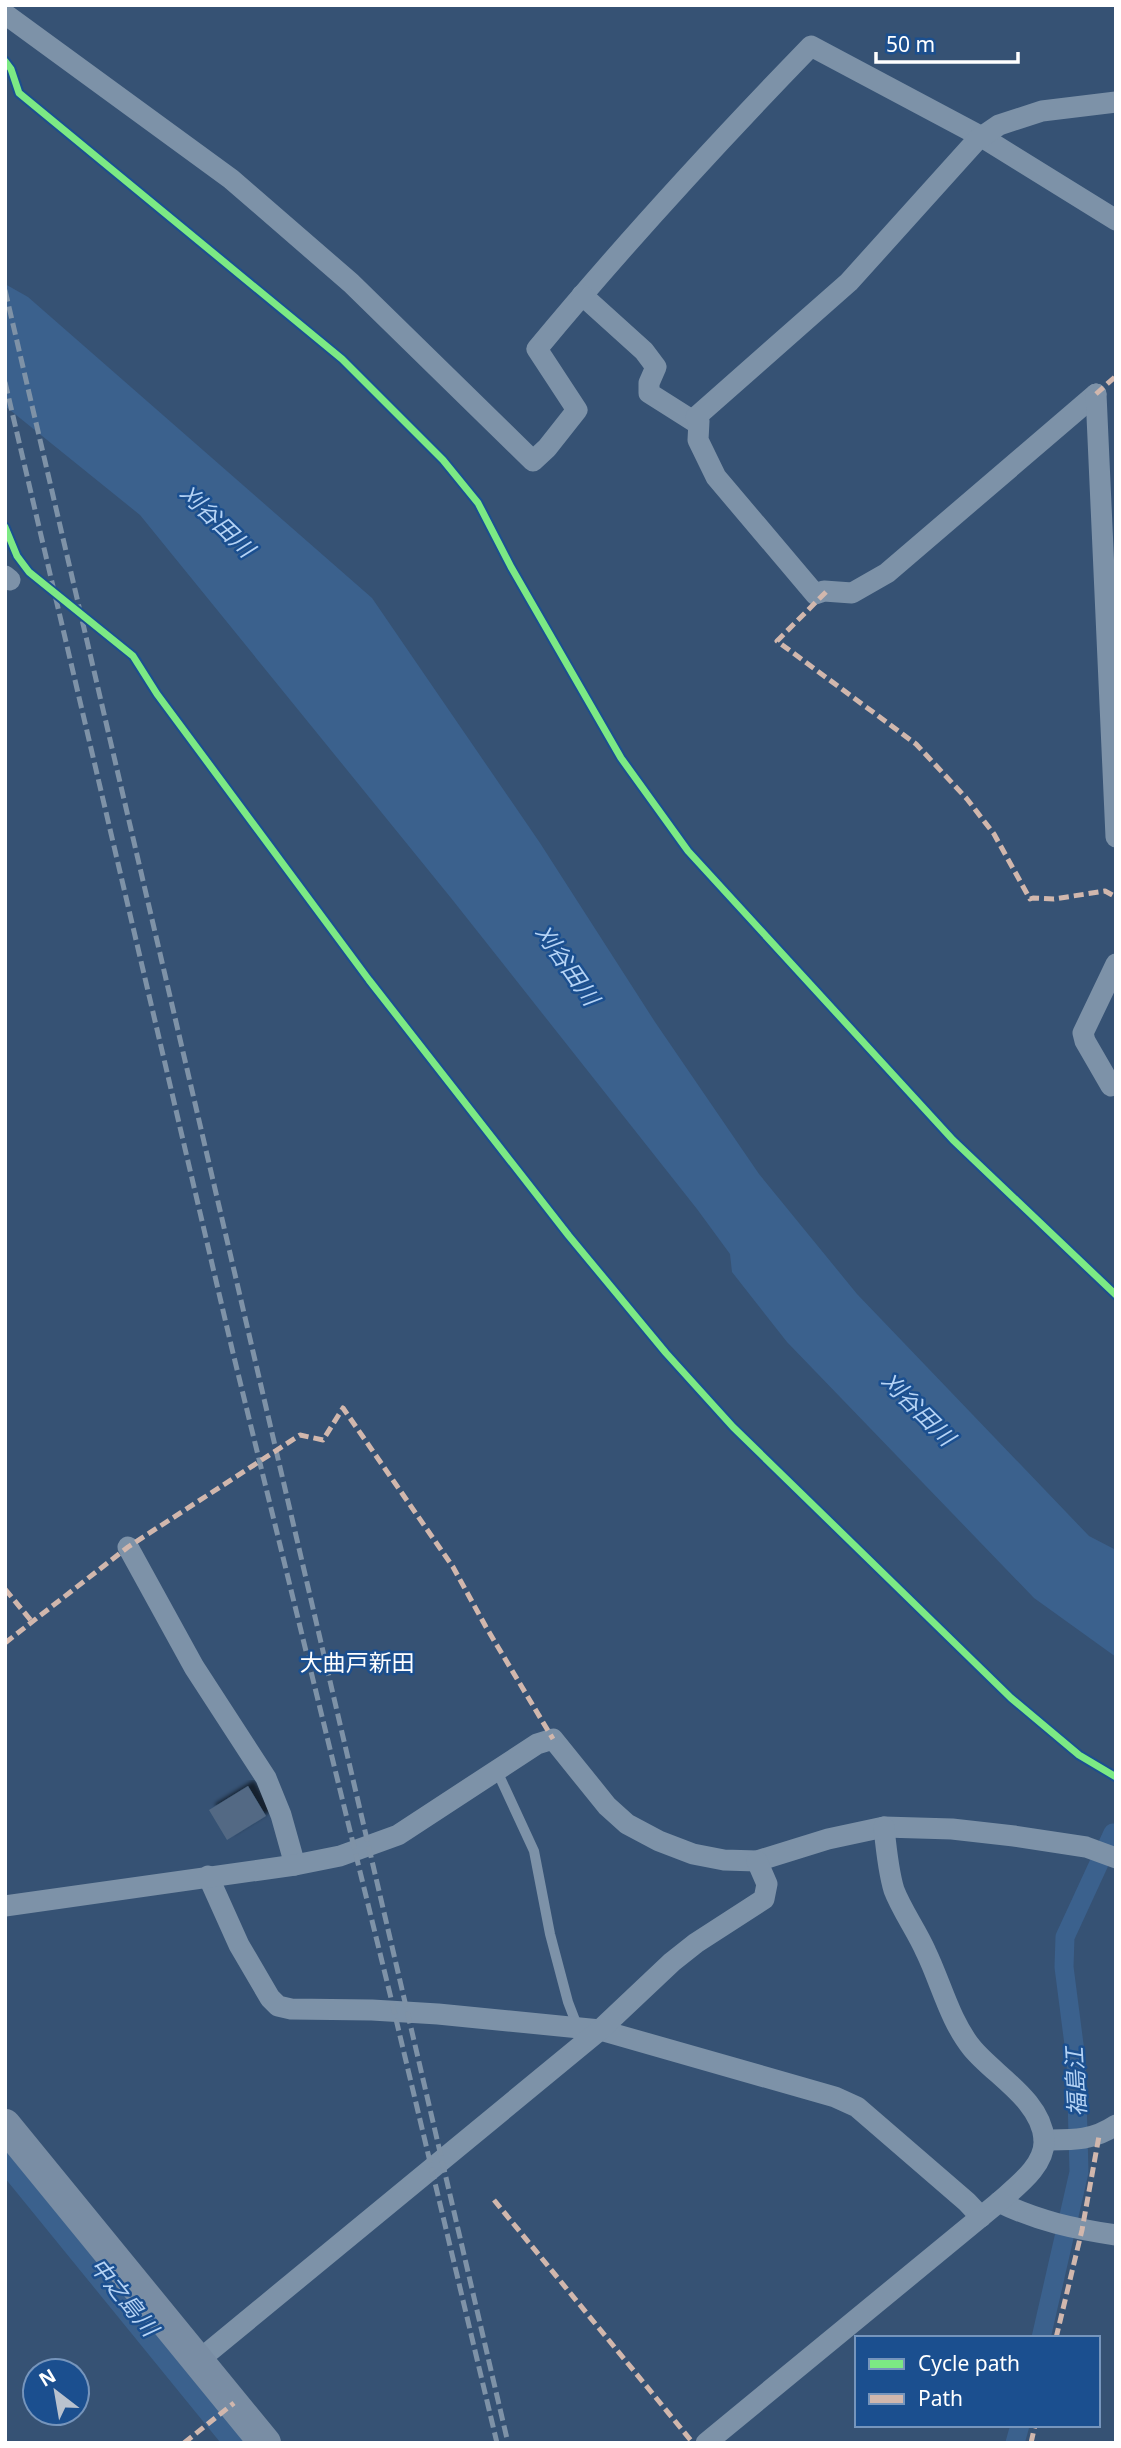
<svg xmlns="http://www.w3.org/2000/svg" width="1121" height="2448" viewBox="0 0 1121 2448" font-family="'Noto Sans','Noto Sans JP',sans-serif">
  <defs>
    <filter id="shadow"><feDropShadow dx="6" dy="-6" stdDeviation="2" flood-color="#0009"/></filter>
  </defs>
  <rect width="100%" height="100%" fill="#365274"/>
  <path fill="#3b618d" d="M5,284l23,13 344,301 168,245 115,179 104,152 98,120 232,242 27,14v107l-82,-59 -247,-256 -55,-70 -2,-18 -33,-45 -246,-311 -311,-383 -135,-109z"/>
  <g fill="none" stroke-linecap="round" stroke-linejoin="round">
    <g stroke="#3b618d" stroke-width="19">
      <path d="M1041,2338l38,-166 -3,-112 -12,-93 1,-30 48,-104"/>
      <path d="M1015,2443l5,-18"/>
    </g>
    <path stroke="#3b618d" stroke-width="33" d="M5,2152l237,291"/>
  </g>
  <path fill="#526984" filter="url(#shadow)" d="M248,1786l18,30 -39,24 -18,-30z"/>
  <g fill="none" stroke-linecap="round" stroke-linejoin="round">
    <path stroke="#7d92a8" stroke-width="10" d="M497,1771l37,80 16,83 18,68 10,26"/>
    <g stroke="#7d92a8" stroke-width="21">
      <path d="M5,14l226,165 120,104 182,178 14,-13 30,-38 -40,-61c87,-105 179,-205 274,-303l171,91 134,83"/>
      <path d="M582,295l62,56 12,16 -7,16v10l49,31"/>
      <path d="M1096,394l-209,179 -35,20 -28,-2 -9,3 -99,-117 -18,-37 1,-19 -3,-4 153,-135 128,-142 22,-15 43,-14 74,-9"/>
      <path d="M1096,394l20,443"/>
      <path d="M5,576l5,4"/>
      <path d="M1111,1086l-26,-45 -2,-8 33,-69"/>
      <path d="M128,1547l66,120 72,111 15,37 14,50"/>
      <path d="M208,1876l31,69 31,53 8,8 13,3 81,1 66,4 162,16 235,67 22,10 110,95 14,15"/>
      <path d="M5,1906l290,-41 45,-9 58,-21 139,-91 16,-5 54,67 20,18 32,17 34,13 31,6 33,1 71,-22 56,-12 68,2 62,7 72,11 30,11"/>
      <path d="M1044,2140c29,0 48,1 72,-15"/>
      <path d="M999,2202c38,19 76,27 117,33"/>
      <path d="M199,2360l401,-330 72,-68 24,-19 68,-44 3,-15 -10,-23"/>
      <path d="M706,2443l293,-241c18,-16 47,-37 45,-63 -3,-39 -50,-64 -72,-91 -22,-27 -31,-65 -46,-96 -9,-21 -24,-41 -32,-62 -6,-20 -8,-43 -10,-63"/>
    </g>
    <path stroke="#798da4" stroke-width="32" d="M5,2125l260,318"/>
    <g stroke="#7e92a7" stroke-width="5" stroke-dasharray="12 5" stroke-linecap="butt">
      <path d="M5,290l503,2153"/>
      <path d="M5,382l228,971 157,641 107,449"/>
    </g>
    <g stroke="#d1b7ad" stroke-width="5" stroke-dasharray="10 5" stroke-linecap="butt">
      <path d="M1096,394l20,-18"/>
      <path d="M826,592l-49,49 139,103 51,55 27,35 36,65 3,-1 21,1 51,-8 11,6"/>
      <path d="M5,1589l28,34"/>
      <path d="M5,1643l123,-96 172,-112 23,5 20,-32 110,159 33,60 67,112"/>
      <path d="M494,2200l199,243"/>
      <path d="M1056,2338l26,-108 17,-94"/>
      <path d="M184,2443l50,-40"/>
      <path d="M1031,2443l4,-18"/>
    </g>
    <g stroke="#1b4f8f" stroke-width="11">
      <g id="cycleway">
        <path d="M5,61l6,8 8,24 323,266 101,101 35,43 33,64 110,191 67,93 265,289 163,155"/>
        <path d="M5,527l12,29 12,16 104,84 24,38 212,286 200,256 97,117 67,74 278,271 68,57 37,22"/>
      </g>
    </g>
    <use href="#cycleway" stroke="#7ce984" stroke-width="7"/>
  </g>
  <g text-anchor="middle" stroke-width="5" stroke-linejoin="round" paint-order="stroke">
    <g font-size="23" font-style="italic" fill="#b5d3f5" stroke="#1b4f8f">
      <text transform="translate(217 521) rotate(44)" y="8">刈谷田川</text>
      <text transform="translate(567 965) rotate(55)" y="8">刈谷田川</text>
      <text transform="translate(918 1409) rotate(45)" y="8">刈谷田川</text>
      <text transform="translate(1076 2082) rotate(-93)" y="8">福島江</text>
      <text transform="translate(124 2297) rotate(51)" y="8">中之島川</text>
    </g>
    <g font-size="23" fill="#fff" stroke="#1b4f8f">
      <text x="357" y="1671">大曲戸新田</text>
    </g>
  </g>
  <rect width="1121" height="2448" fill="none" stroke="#ffffff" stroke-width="14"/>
  <rect x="855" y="2336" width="245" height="91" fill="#1b4f8f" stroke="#7695bc" stroke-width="2"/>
  <rect x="869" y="2359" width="35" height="10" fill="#7ce984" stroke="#7695bc" stroke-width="2"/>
  <text x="918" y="2371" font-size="21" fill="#ffffff">Cycle path</text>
  <rect x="869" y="2394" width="35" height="10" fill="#d1b7ad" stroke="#7695bc" stroke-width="2"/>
  <text x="918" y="2406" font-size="21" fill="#ffffff">Path</text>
  <g transform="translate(56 2392) rotate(329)"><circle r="33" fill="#1b4f8f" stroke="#7695bc" stroke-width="2"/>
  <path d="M0-5L12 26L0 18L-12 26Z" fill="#b9c2ce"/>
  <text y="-10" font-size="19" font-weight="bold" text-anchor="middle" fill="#ffffff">N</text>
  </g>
  <path d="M876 52v10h142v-10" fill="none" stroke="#ffffff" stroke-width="3.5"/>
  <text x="886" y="52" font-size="21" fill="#ffffff" stroke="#1b4f8f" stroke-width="5" paint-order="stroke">50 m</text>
</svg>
